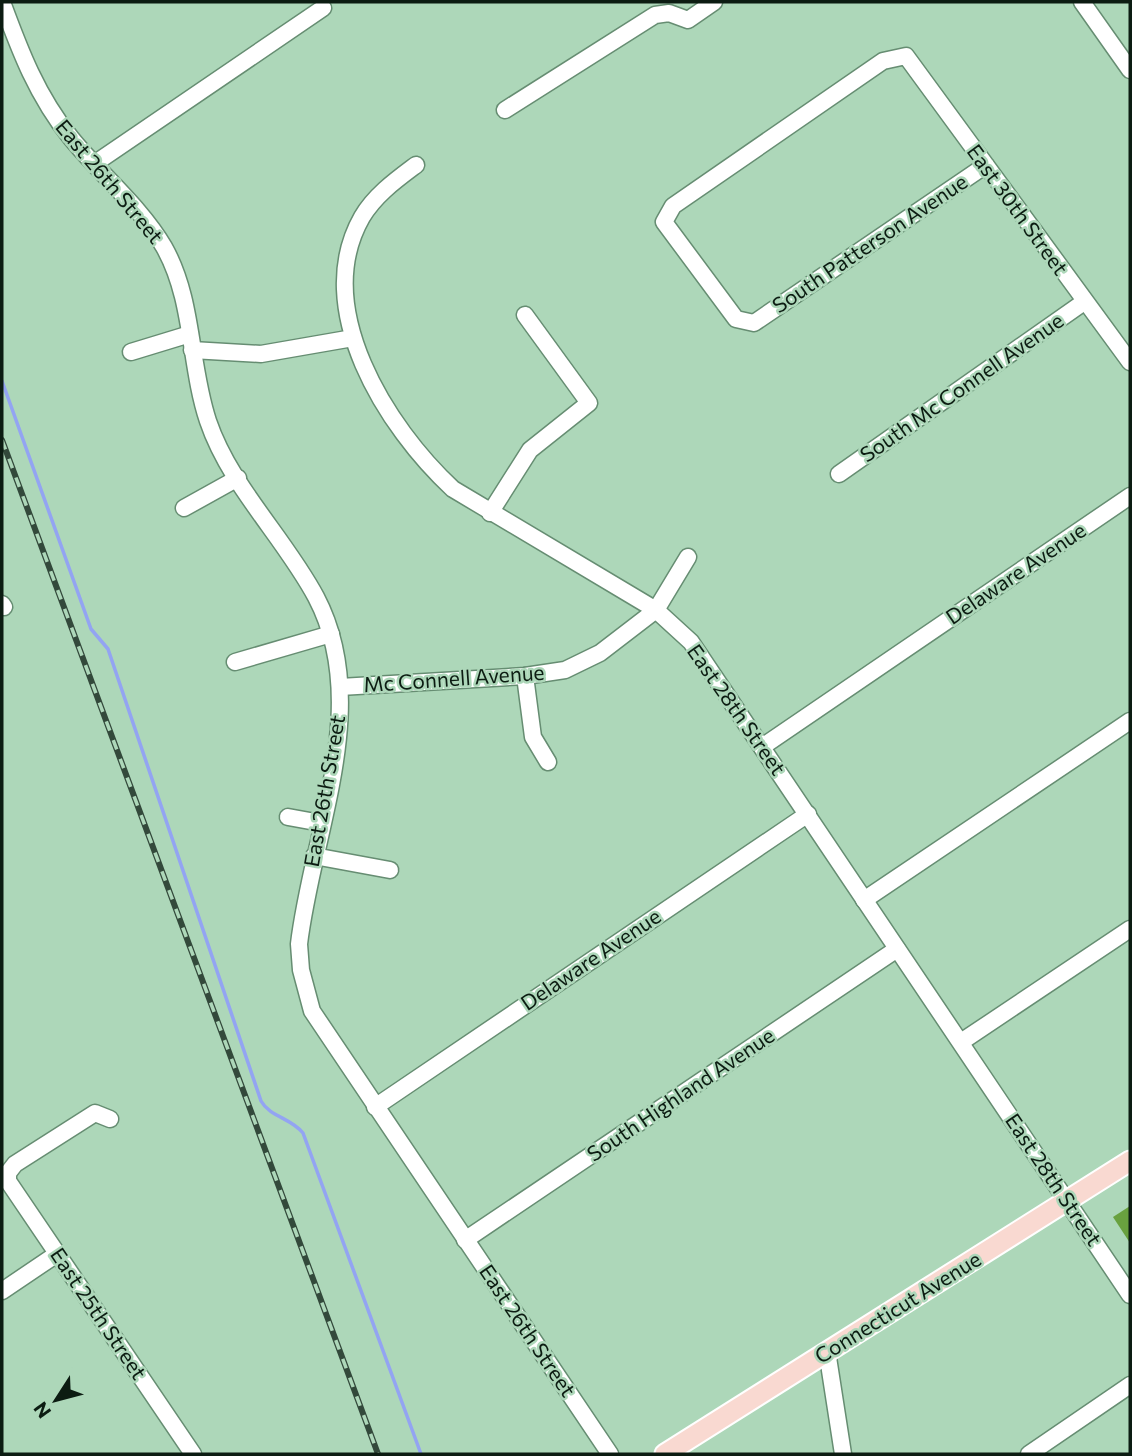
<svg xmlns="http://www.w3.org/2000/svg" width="1132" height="1456" viewBox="0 0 1132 1456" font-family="Commissioner,sans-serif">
  <rect width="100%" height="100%" fill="#add7b9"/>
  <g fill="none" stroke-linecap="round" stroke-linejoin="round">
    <path stroke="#93a4f2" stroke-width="3.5" d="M2,381l89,248 17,20 153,452c9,16 30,17 42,32l118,321"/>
  </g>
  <path fill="#69a13f" d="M1130,1206v37l-17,-26z"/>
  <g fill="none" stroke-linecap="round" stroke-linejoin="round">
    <g stroke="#668d72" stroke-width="19">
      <g id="minor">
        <path d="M2,2c18,49 35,94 69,136 29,36 69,68 93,109 30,53 25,117 44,174 22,65 76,116 108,176 57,108 -4,236 -17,347l2,26 11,41 298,443"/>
        <path d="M1082,2l48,68"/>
        <path d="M505,110l150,-95 14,-2 19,7 26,-18"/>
        <path d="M94,164l229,-156"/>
        <path d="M416,165c-20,15 -41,30 -54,52 -52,91 25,211 91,272l203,121 35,32 439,653"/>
        <path d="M986,165l-232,158 -18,-4 -72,-97 9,-16 210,-145 23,-5 224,306"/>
        <path d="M192,350l69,4 92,-16"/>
        <path d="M131,352l59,-18"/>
        <path d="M839,474l245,-172"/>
        <path d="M184,508l54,-30"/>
        <path d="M490,513l40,-63 59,-47 -64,-88"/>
        <path d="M2,604l2,3"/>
        <path d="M235,662l96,-28"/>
        <path d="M525,676l8,61 15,25"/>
        <path d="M340,687l185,-11 40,-6 35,-17 56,-43 32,-53"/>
        <path d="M762,747l368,-251"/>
        <path d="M288,817l33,6"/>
        <path d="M314,856l76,14"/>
        <path d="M864,900l266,-179"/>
        <path d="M961,1042l169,-113"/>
        <path d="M375,1107l433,-293"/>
        <path d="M110,1119l-15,-6 -80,51 -7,9v8l185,273"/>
        <path d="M465,1240l432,-291"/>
        <path d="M2,1291l55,-37"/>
        <path d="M827,1351l16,103"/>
        <path d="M1029,1454l101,-69"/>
      </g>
    </g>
    <g stroke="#fff" stroke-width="23">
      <path id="major" d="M665,1454l465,-293"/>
    </g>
    <use href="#minor" stroke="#fff" stroke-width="16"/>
    <use href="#major" stroke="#f9d9d1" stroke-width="19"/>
    <g stroke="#33493b" stroke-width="6">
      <path id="rail" d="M2,440l376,1014"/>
    </g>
    <use href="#rail" stroke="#add7b9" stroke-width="3.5" stroke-dasharray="10" stroke-linecap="butt"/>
  </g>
  <g text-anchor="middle" stroke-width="5" stroke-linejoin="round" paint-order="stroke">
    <g font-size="21" fill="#0c1c12" stroke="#add7b9">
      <text transform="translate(109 182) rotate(50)" y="7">East 26th Street</text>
      <text transform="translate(1017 210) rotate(54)" y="7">East 30th Street</text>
      <text transform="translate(870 244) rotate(-34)" y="7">South Patterson Avenue</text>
      <text transform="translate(962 388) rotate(-35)" y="7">South Mc Connell Avenue</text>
      <text transform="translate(1016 574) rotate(-34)" y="7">Delaware Avenue</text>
      <text transform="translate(454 679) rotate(-4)" y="7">Mc Connell Avenue</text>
      <text transform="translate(736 710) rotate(55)" y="7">East 28th Street</text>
      <text transform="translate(325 791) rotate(-80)" y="7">East 26th Street</text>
      <text transform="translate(591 960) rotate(-34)" y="7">Delaware Avenue</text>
      <text transform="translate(681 1095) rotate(-34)" y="7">South Highland Avenue</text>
      <text transform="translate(1053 1180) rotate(56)" y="7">East 28th Street</text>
      <text transform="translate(898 1308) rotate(-32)" y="7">Connecticut Avenue</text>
      <text transform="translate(98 1314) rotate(56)" y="7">East 25th Street</text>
      <text transform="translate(527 1331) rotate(56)" y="7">East 26th Street</text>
    </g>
  </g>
  <rect width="1132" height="1456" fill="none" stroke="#0c1c12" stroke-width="7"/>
  <g transform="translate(56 1400) rotate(234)" stroke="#add7b9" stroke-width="5" paint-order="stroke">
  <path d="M0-5L12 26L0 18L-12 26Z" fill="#0c1c12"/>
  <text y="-10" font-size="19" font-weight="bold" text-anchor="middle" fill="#0c1c12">N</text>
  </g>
</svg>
